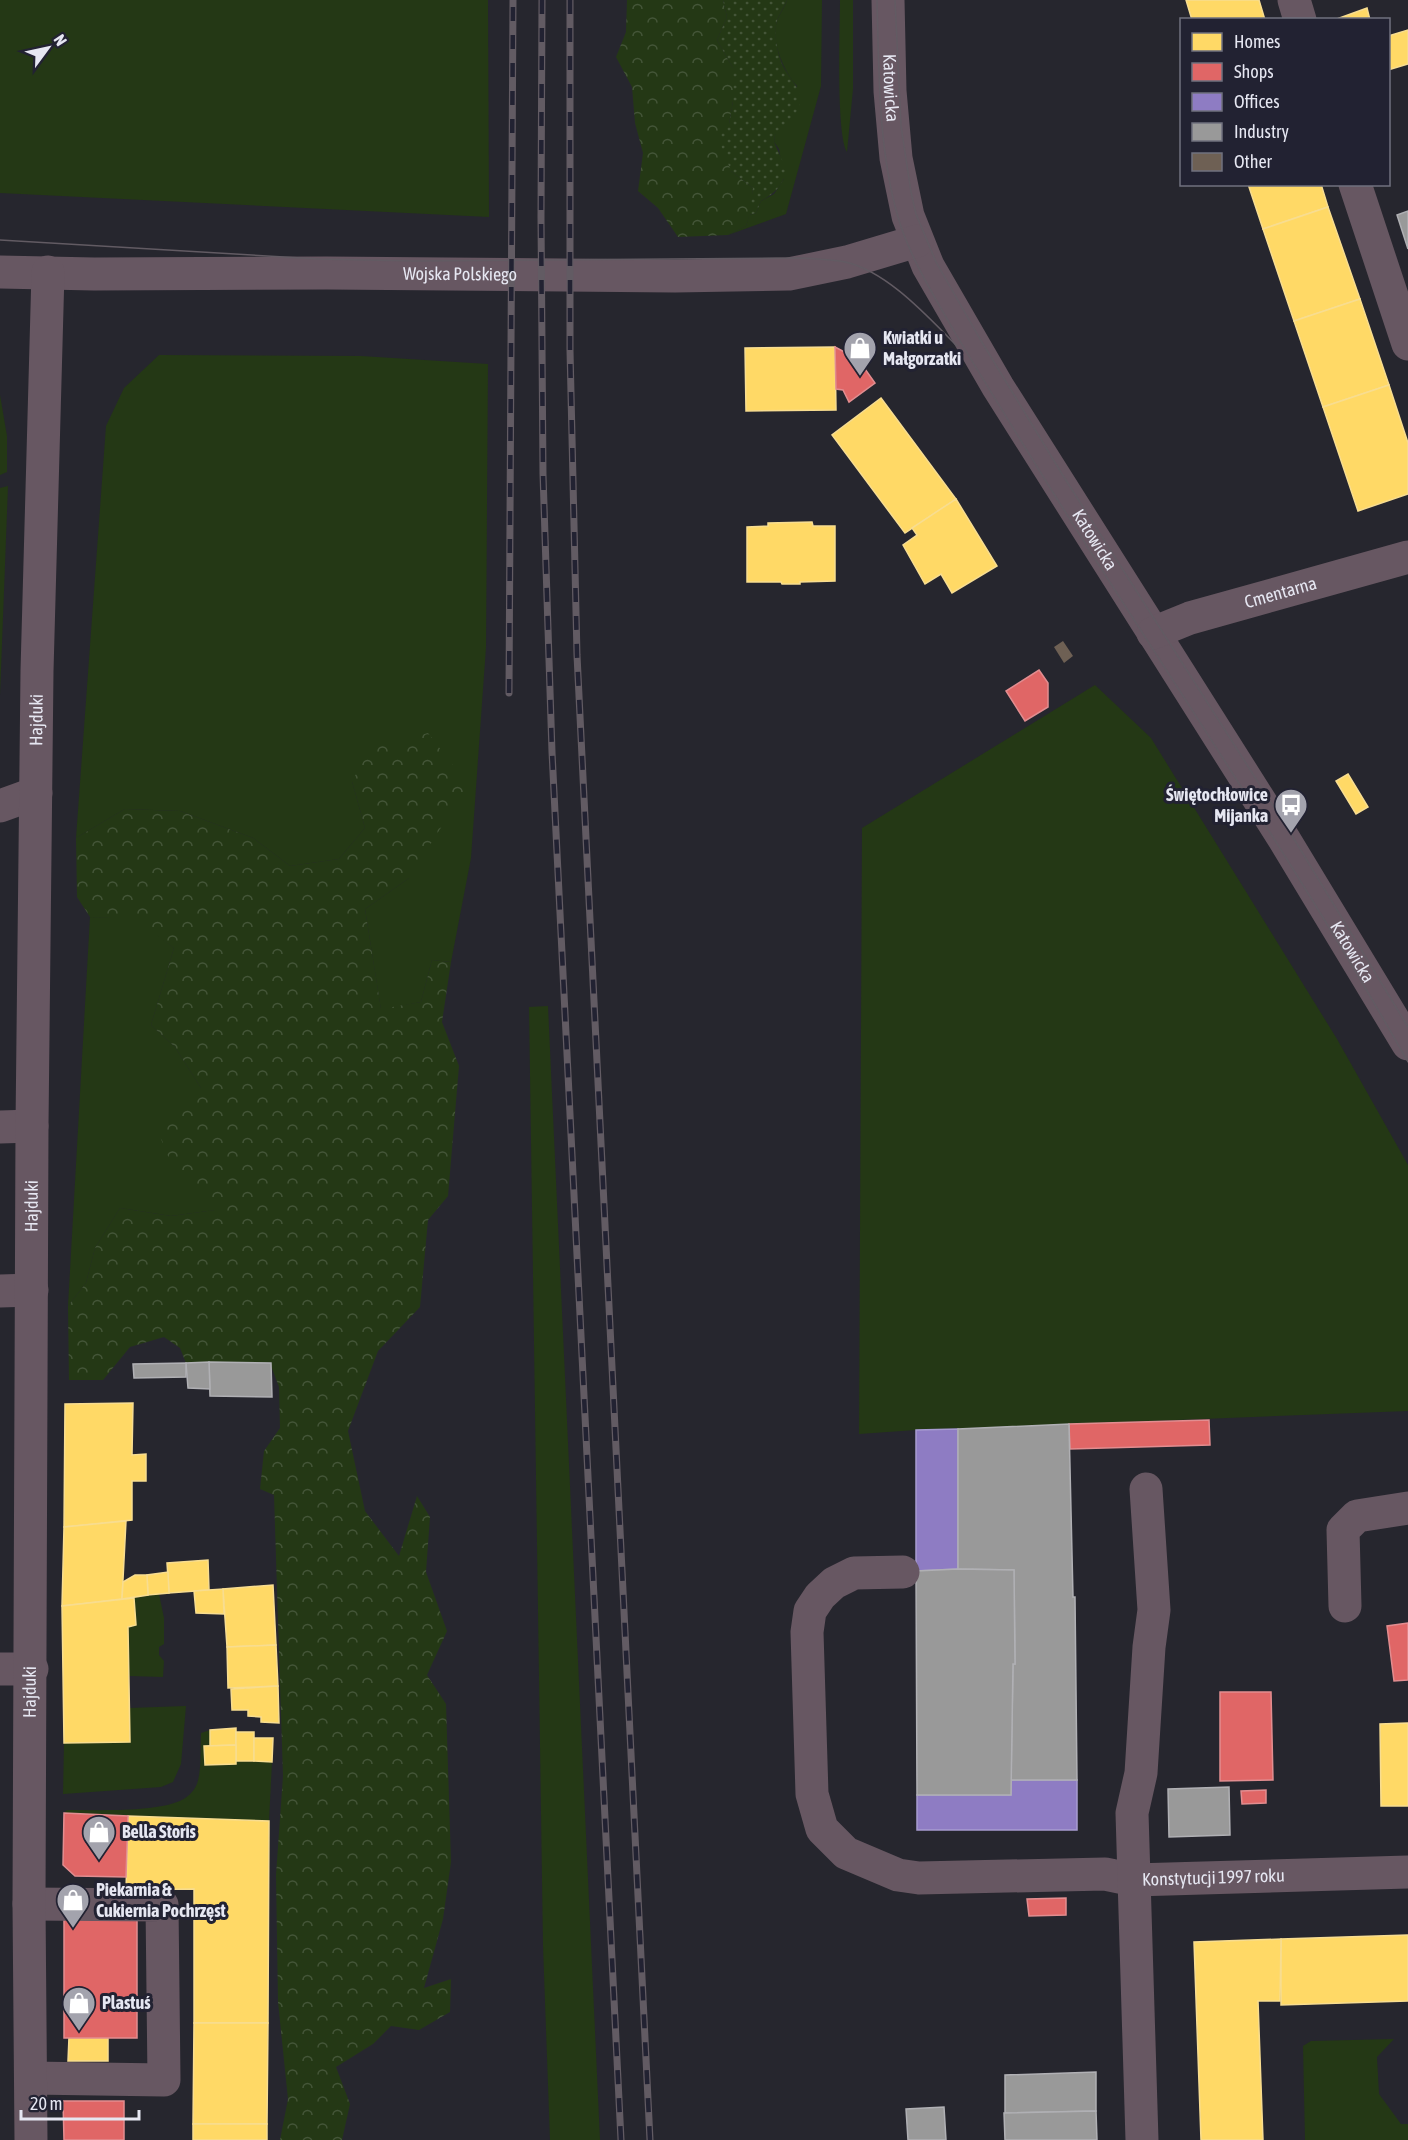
<svg xmlns="http://www.w3.org/2000/svg" width="1408" height="2140" viewBox="0 0 1408 2140" font-family="'Asap Condensed',sans-serif">
  <defs>
    <pattern id="forest-crowns" width="20" height="18" patternUnits="userSpaceOnUse" patternTransform="scale(1.5)"><rect width="20" height="18" fill="#243815"/><path d="M2 6a3 3 0 1 1 6 0M12 15a3 3 0 1 1 6 0" fill="none" stroke="#445538"/></pattern>
    <pattern id="garden-dots" width="8" height="8" patternUnits="userSpaceOnUse" patternTransform="scale(1.5)"><rect width="8" height="8" fill="#243815"/><path d="M2 2h.1M6 6h.1" fill="none" stroke="#445538" stroke-width="1.8" stroke-linecap="round"/></pattern>
  </defs>
  <rect width="100%" height="100%" fill="#26262e"/>
  <g fill="#243815">
    <path d="M0,0h488l1,217 -489,-24z"/>
    <path d="M787,0h35l-1,86 -35,128 -58,21 18,-9 3,-11 7,-2 5,-12 13,-7 10,-15 -5,-30 -5,-7 1,-7 22,-49c-13,-14 -27,-46 -20,-65 2,-7 8,-14 10,-21z"/>
    <path d="M840,0h13v89l-6,63c-11,-18 -7,-124 -7,-152z"/>
    <path d="M159,355l202,1 127,8 -2,283 -15,211 -20,104 -19,-2 -11,42 -40,8 -16,-101 44,-31 -57,-97 13,47 -26,31 -49,7 -37,-28 -73,-27 -55,-2 -49,29 30,-412 18,-38z"/>
    <path d="M0,395l7,41v36l-7,3z"/>
    <path d="M8,486l-8,210v-208z"/>
    <path d="M1095,685l56,53 186,301 71,126v246l-492,19 -57,4 3,-606z"/>
    <path d="M90,917l46,1 38,30 -23,77 24,22 26,41 15,122 -45,6 -51,-8 -25,40 -9,35 -18,23z"/>
    <path d="M548,1006l52,1134h-50l-7,-194 -14,-939z"/>
    <path d="M159,1594l5,24v26l-5,3v8l5,6 -1,16 -34,-1 -1,-49 8,-2 -2,-27z"/>
    <path d="M186,1706l-5,58 -8,18 -12,5 -98,7 1,-51 66,-1 -1,-34z"/>
    <path d="M210,1730v16l-6,1 1,18 31,-1v-3l36,1 -3,59 -205,-8 3,-3c29,0 84,2 110,-8 9,-3 16,-9 20,-18 5,-15 3,-35 4,-51z"/>
    <path d="M1394,2039l-17,18 2,37 22,30h7v16h-103l-2,-94 8,-5z"/>
  </g>
  <g fill="url(#forest-crowns)">
    <path d="M627,0h96l4,17 -10,23 16,28v33l-4,23 2,47 22,17 -2,22 -5,16 -18,9 -50,2 -20,-29 -20,-17 5,-38 -8,-30 -3,-36 -16,-30 10,-25z"/>
    <path d="M428,733l40,52 -59,93 -44,31 16,100 40,-7 11,-42 19,2 -9,60 17,44 -11,130 -20,24 -8,87 -42,44 -30,80 17,80 34,45 18,-60 13,21 -4,55 21,59 -20,44 19,29 5,158 -8,57 -19,69 27,-9 -1,33 -31,18 -28,-4 -18,18 -37,23 14,37 -8,36h-62l8,-41 -10,-97 -2,-127 7,-99 -9,-281 -14,-6 4,-38 16,-23 -1,-41 -9,-24h-84l-6,-15 -16,-11 -34,10 -27,33h-34l-1,-74 18,-23 9,-35 25,-40 51,8 44,-6 -37,-29 -23,-57 46,-36 -26,-41 -24,-22 23,-77 -39,-29 -45,-2 -13,-20 -1,-59 49,-29 55,2 73,27 37,28 49,-7 26,-31 -13,-47 19,-33z"/>
  </g>
  <path fill="url(#garden-dots)" d="M723,0h64c-3,8 -10,17 -11,25 -2,12 2,30 7,41 8,16 24,26 14,45 -4,9 -15,17 -22,24l-1,7 13,29c-5,15 -13,23 -26,30l-5,12 -7,2 4,-27 -22,-17 -13,-33 11,-14 4,-23v-33l-16,-28 10,-23z"/>
  <g fill="#ffd966" stroke="#f8dd90" stroke-width="1.5">
    <path d="M1186,0h73l6,20h-73z"/>
    <path d="M1367,8l3,12h-36z"/>
    <path d="M1408,30v34l-20,6v-34z"/>
    <path d="M1248,184h73l7,23 -65,22z"/>
    <path d="M1328,207l32,92 -66,22 -31,-92z"/>
    <path d="M1360,299l29,86 -66,22 -29,-86z"/>
    <path d="M835,347l1,63 -90,1 -1,-63z"/>
    <path d="M1389,385l19,58v51l-50,17 -35,-104z"/>
    <path d="M881,398l75,101 -51,34 -73,-98z"/>
    <path d="M956,499l41,67 -45,27 -11,-19 -16,10 -22,-39 14,-10 -5,-7z"/>
    <path d="M812,522l1,4h22v55l-35,1v2h-18l-1,-2h-34v-55l21,-1v-3z"/>
    <path d="M1348,774l20,33 -12,7 -20,-33z"/>
    <path d="M133,1403l-1,52 14,-1v27h-14v39l-68,7 1,-123z"/>
    <path d="M126,1521l-4,78 -60,7 2,-79z"/>
    <path d="M208,1560l1,30 -40,3 -2,-30z"/>
    <path d="M168,1572l1,21 -21,2 -1,-20z"/>
    <path d="M135,1575h12l1,20 -26,4 1,-17z"/>
    <path d="M273,1585l3,60 -49,2 -4,-58z"/>
    <path d="M223,1589l1,25 -28,-1 -2,-22z"/>
    <path d="M134,1598l2,27 -8,2 2,115 -66,1 -2,-137z"/>
    <path d="M276,1645l2,41 -50,2 -1,-41z"/>
    <path d="M278,1686l1,37 -18,-1v-5l-13,-1v-6h-16l-1,-21z"/>
    <path d="M1408,1723v83h-27l-1,-82z"/>
    <path d="M236,1728v17l-26,1v-16z"/>
    <rect x="236" y="1732" width="18" height="29"/>
    <path d="M254,1738h19l-1,24 -18,-1z"/>
    <path d="M236,1745v19l-31,1 -1,-19z"/>
    <path d="M128,1816l141,5 -1,202h-74v-134l-68,1z"/>
    <path d="M1408,1935v66l-127,4v-66z"/>
    <path d="M1281,1939l-1,62h-22l5,139h-62l-7,-198z"/>
    <path d="M194,2023h74l-1,101h-74z"/>
    <path d="M69,2037h39v24h-40z"/>
    <rect x="193" y="2124" width="74" height="16"/>
  </g>
  <g fill="#e06666" stroke="#e28d90" stroke-width="1.5">
    <path d="M835,347l23,12 17,24 -26,19 -6,-12 -7,-1z"/>
    <path d="M1039,670l9,13v24l-23,14 -19,-30z"/>
    <path d="M1209,1420l1,25 -140,4 -1,-25z"/>
    <path d="M1408,1623v57l-14,1 -7,-55z"/>
    <path d="M1220,1692h51l2,88 -53,1z"/>
    <path d="M1266,1790v13l-24,1 -1,-13z"/>
    <path d="M64,1813l64,3 -2,61 -51,-1 -12,-11z"/>
    <path d="M1066,1898v17l-37,1 -2,-17z"/>
    <path d="M64,1917l73,1v120h-73z"/>
    <path d="M63,2101h61v39h-60z"/>
  </g>
  <g fill="#8e7cc3" stroke="#a89cd1" stroke-width="1.5">
    <path d="M958,1429v140l-42,2v-141z"/>
    <path d="M1011,1780h66v50h-160v-35h94z"/>
  </g>
  <g fill="#999" stroke="#b0b0b4" stroke-width="1.5">
    <path d="M1408,211v38l-11,-34z"/>
    <path d="M209,1362l62,1 1,34 -62,-1z"/>
    <path d="M209,1362l1,27 -22,-1 -2,-25z"/>
    <path d="M186,1363v14l-52,1 -1,-14z"/>
    <path d="M1069,1424l4,173h2l2,183h-66l2,-116h2l-1,-94 -56,-1v-140z"/>
    <path d="M958,1569l56,1 1,94h-2l-2,131h-94l-1,-224z"/>
    <path d="M1229,1787l1,48 -61,2 -1,-48z"/>
    <path d="M1096,2072v39l-91,2v-38z"/>
    <path d="M944,2107l2,33h-38l-2,-31z"/>
    <path d="M1096,2111l1,29h-92l-1,-27z"/>
  </g>
  <path fill="#6e6054" d="M1063,641l10,15 -9,7 -10,-16z"/>
  <g fill="none" stroke-linecap="round" stroke-linejoin="round">
    <g stroke="#675762" stroke-width="33">
      <path id="s1" d="M888,0l2,91 6,67 12,58 20,50 70,121 286,452 124,205"/>
      <path d="M1294,0l6,20"/>
      <path d="M1355,184l53,160"/>
      <path id="s2" d="M0,272l94,2 233,-1 348,3 114,-2 58,-12 70,-21"/>
      <path id="s3" d="M1153,633l37,-15 218,-61"/>
      <path d="M0,806l36,-13"/>
      <path d="M0,1127l32,-1"/>
      <path d="M0,1291l32,-1"/>
      <path id="s4" d="M903,1572l-49,1 -20,10 -14,13 -10,15 -3,21 5,162 10,35 24,24 52,22 21,3 186,-4 29,6 274,-8"/>
      <path d="M1345,1606l-2,-76 14,-14 51,-8"/>
      <path d="M0,1669h32"/>
      <path d="M29,1904l133,1 2,175 -133,-2"/>
      <path id="s5" d="M31,2140l-2,-236 3,-778 5,-455 11,-399"/>
      <path d="M1142,2140l-10,-327 9,-40 8,-126 5,-37 -8,-121"/>
    </g>
    <g stroke="#625b63" stroke-width="1.5">
      <path d="M877,0c2,71 1,148 21,217 12,41 35,77 56,114 31,52 63,103 95,155 120,192 248,379 359,576"/>
      <path d="M895,0l6,126 10,66 5,22 20,48 44,77 82,135 229,360 117,193"/>
      <path d="M0,240l319,19 96,2 388,-3c14,1 29,1 42,4 42,9 83,55 112,84"/>
    </g>
    <g stroke="#625b63" stroke-width="7">
      <g id="rail">
        <path d="M542,0l-1,217 2,257 9,278 69,1388"/>
        <path d="M570,0v350l7,305 73,1485"/>
        <path d="M509,693l4,-693"/>
      </g>
    </g>
    <use href="#rail" stroke="#222232" stroke-width="4.5" stroke-dasharray="14" stroke-linecap="butt"/>
  </g>
  <defs>
    <g id="shop-pin" transform="scale(1.725)"><path d="M0 17L-7.5 6A9.5 9.5 0 1 1 7.5 6Z" fill="#a3a3ad" stroke="#222232"/><path d="M-5-2.5h2.3a2.7 3.5 0 0 1 5.4 0H5L5.5 6h-11ZM-1.5-2.5h3a1.5 2.3 0 0 0-3 0Z" fill="#fff"/></g>
    <g id="bus-pin" transform="scale(1.725)"><path d="M0 17L-7.5 6A9.5 9.5 0 1 1 7.5 6Z" fill="#a3a3ad" stroke="#222232"/><path d="M-5-6H5V4H4V6H2V4H-2V6H-4V4H-5ZM-3.5-4V0h7V-4ZM-3.5 1.2v1.5H-2V1.2ZM2 1.2v1.5H3.5V1.2Z" fill="#fff"/></g>
  </defs>
  <g fill-rule="evenodd">
    <use href="#shop-pin" x="860" y="348"/>
    <use href="#bus-pin" x="1291" y="805"/>
    <use href="#shop-pin" x="99" y="1832"/>
    <use href="#shop-pin" x="73" y="1900"/>
    <use href="#shop-pin" x="79" y="2003"/>
  </g>
  <g text-anchor="middle" stroke-width="6" stroke-linejoin="round" paint-order="stroke">
    <g font-size="18" fill="#e6e7f2" stroke="#222232">
      <text dy="6" stroke="none"><textPath href="#s1" startOffset="88">Katowicka</textPath></text>
      <text dy="6" stroke="none"><textPath href="#s2" startOffset="460">Wojska Polskiego</textPath></text>
      <text dy="6" stroke="none"><textPath href="#s1" startOffset="592">Katowicka</textPath></text>
      <text dy="6" stroke="none"><textPath href="#s3" startOffset="134">Cmentarna</textPath></text>
      <text dy="6" stroke="none"><textPath href="#s5" startOffset="1420">Hajduki</textPath></text>
      <text dy="6" stroke="none"><textPath href="#s1" startOffset="1078">Katowicka</textPath></text>
      <text dy="6" stroke="none"><textPath href="#s5" startOffset="934">Hajduki</textPath></text>
      <text dy="6" stroke="none"><textPath href="#s5" startOffset="448">Hajduki</textPath></text>
      <text dy="6" stroke="none"><textPath href="#s4" startOffset="735">Konstytucji 1997 roku</textPath></text>
    </g>
    <g font-size="18" font-weight="bold" fill="#e6e7f2" stroke="#222232" text-anchor="start">
      <text x="883" y="344">Kwiatki u<tspan x="883" dy="21">Małgorzatki</tspan></text>
      <text x="1268" y="801" text-anchor="end">Świętochłowice<tspan x="1268" dy="21">Mijanka</tspan></text>
      <text x="122" y="1838">Bella Storis</text>
      <text x="96" y="1896">Piekarnia &amp;<tspan x="96" dy="21">Cukiernia Pochrzęst</tspan></text>
      <text x="102" y="2009">Plastuś</text>
    </g>
  </g>
  <rect x="1180" y="18" width="210" height="168" fill="#222232" stroke="#70717f" stroke-width="1.5"/>
  <rect x="1192" y="33" width="30" height="18" fill="#ffd966" stroke="#70717f" stroke-width="1.5"/>
  <text x="1234" y="48" font-size="18" fill="#e6e7f2">Homes</text>
  <rect x="1192" y="63" width="30" height="18" fill="#e06666" stroke="#70717f" stroke-width="1.5"/>
  <text x="1234" y="78" font-size="18" fill="#e6e7f2">Shops</text>
  <rect x="1192" y="93" width="30" height="18" fill="#8e7cc3" stroke="#70717f" stroke-width="1.5"/>
  <text x="1234" y="108" font-size="18" fill="#e6e7f2">Offices</text>
  <rect x="1192" y="123" width="30" height="18" fill="#999999" stroke="#70717f" stroke-width="1.5"/>
  <text x="1234" y="138" font-size="18" fill="#e6e7f2">Industry</text>
  <rect x="1192" y="153" width="30" height="18" fill="#6e6054" stroke="#70717f" stroke-width="1.5"/>
  <text x="1234" y="168" font-size="18" fill="#e6e7f2">Other</text>
  <g transform="translate(48 48) rotate(57)" stroke="#222232" stroke-width="4.5" paint-order="stroke">
  <path d="M0-4.5L10 22L0 15L-10 22Z" fill="#e6e7f2"/>
  <text y="-9" font-size="16" font-weight="bold" text-anchor="middle" fill="#e6e7f2">N</text>
  </g>
  <path d="M21 2110v9h118v-9" fill="none" stroke="#e6e7f2" stroke-width="3"/>
  <text x="30" y="2110" font-size="18" fill="#e6e7f2" stroke="#222232" stroke-width="4.5" paint-order="stroke">20 m</text>
</svg>
